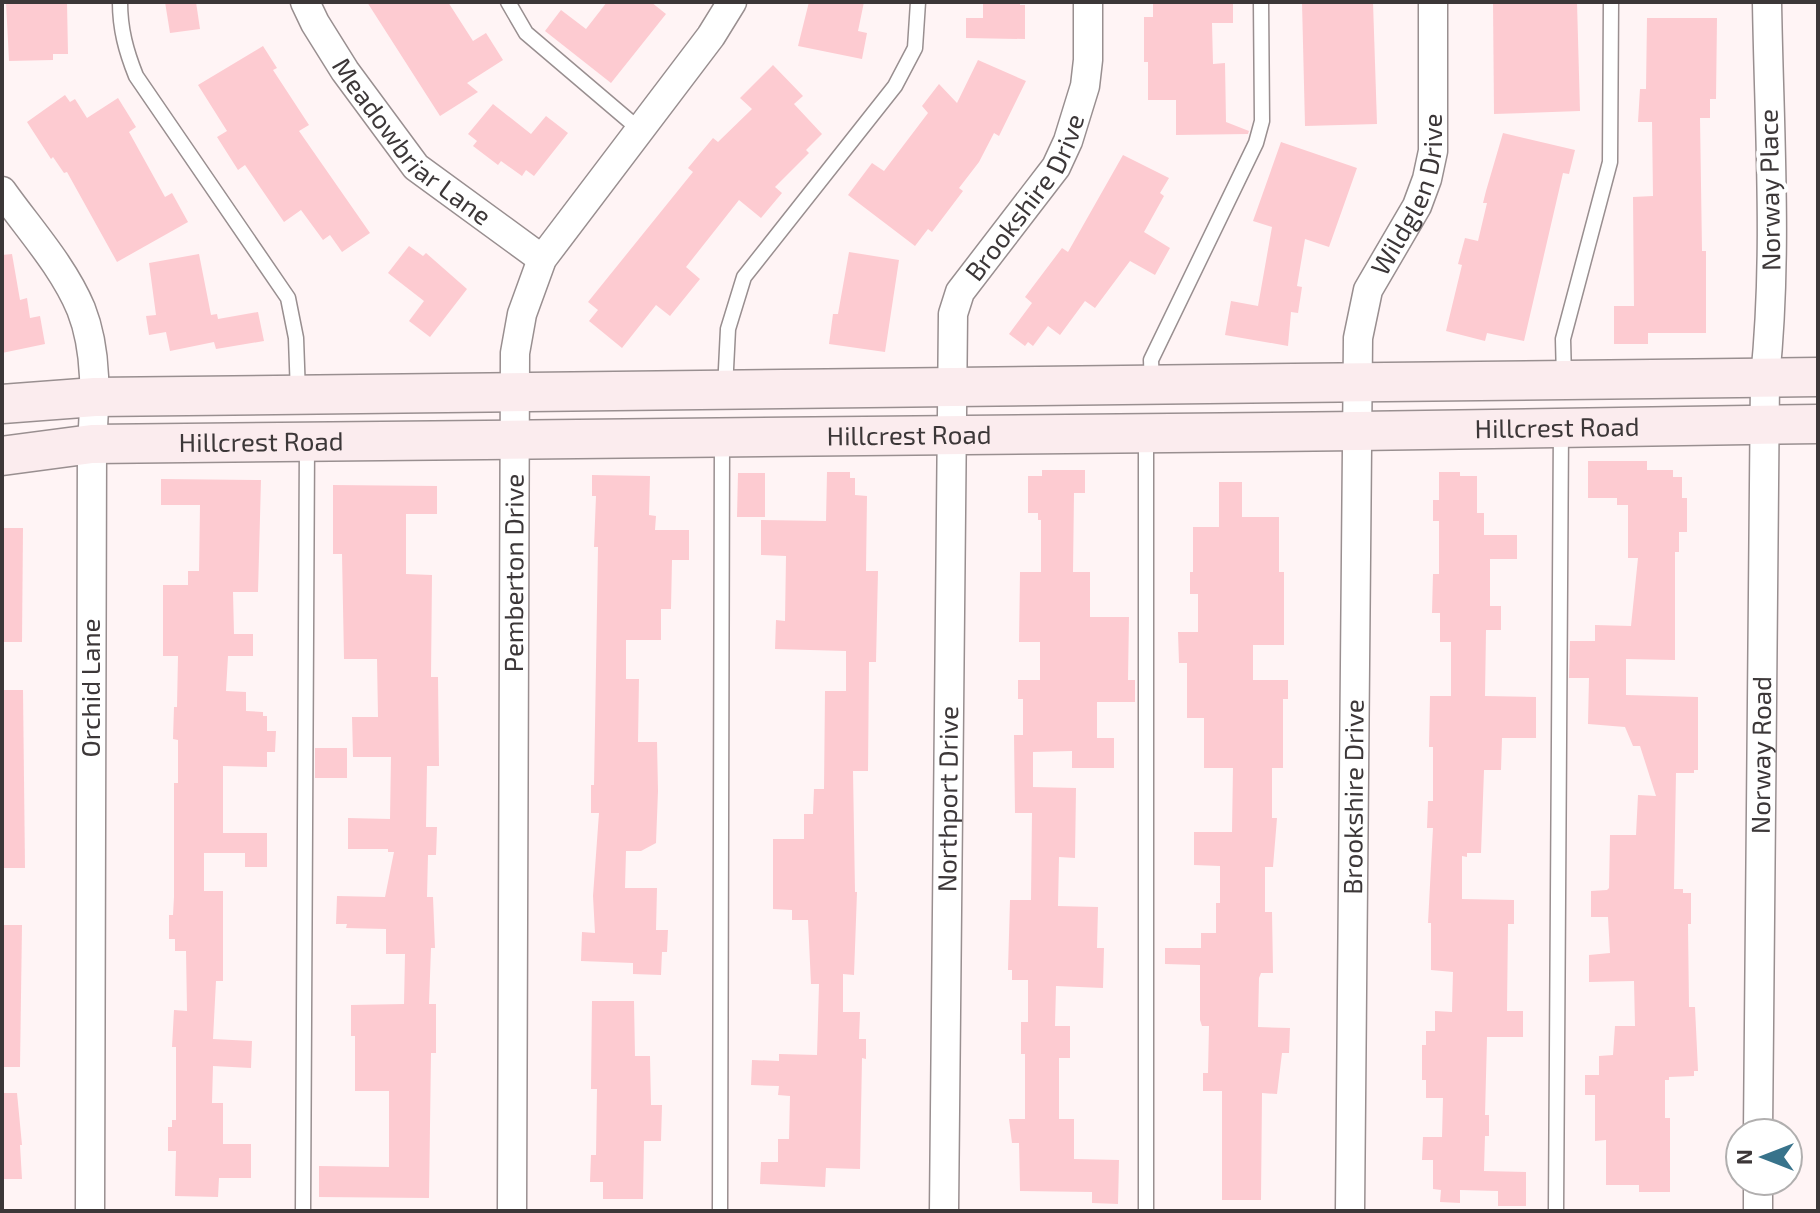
<svg xmlns="http://www.w3.org/2000/svg" width="1820" height="1213" viewBox="0 0 1820 1213" font-family="'Exo 2',sans-serif">
  <rect width="100%" height="100%" fill="#fff4f5"/>
  <g fill="#fdcbd1">
    <path d="M6,2h61l1,52h-15v6l-44,1z"/>
    <path d="M165,2h31l4,27 -30,4z"/>
    <path d="M367,2h81l25,39 13,-8 17,27 -36,23 11,9 -38,24z"/>
    <path d="M607,2h44l15,12 -55,69 -66,-52 16,-21 25,19z"/>
    <path d="M809,2h55l-6,29 9,2 -5,26 -64,-13z"/>
    <path d="M983,2h37v3h5v34l-59,-1v-20h17z"/>
    <path d="M1153,2h80v21h-21l1,41 12,-1 1,59 23,9 -1,3 -72,1v-35h-28v-38h-4v-45h9z"/>
    <path d="M1302,2h71l4,122 -72,2z"/>
    <path d="M1493,2h84l3,109 -86,3z"/>
    <path d="M1647,18h70l-1,81h-6v19h-10l2,133h4v82h-58v11h-34v-38h20l-1,-109 20,-1 -1,-74h-14l2,-33h6z"/>
    <path d="M263,46l14,22 -4,2 36,55 -10,6 71,102 -28,19 -12,-17 -7,5 -22,-30 -17,12 -39,-57 -7,5 -21,-33 10,-6 -29,-46z"/>
    <path d="M978,60l48,21 -27,55 -5,-3 -15,29 -20,26 4,3 -31,41 -4,-3 -13,17 -67,-51 24,-32 12,8 44,-58 -6,-7 17,-22 18,19z"/>
    <path d="M773,65l30,31 -9,8 28,30 -16,16 3,3 -34,34 7,6 -21,25 -22,-18 -53,67 14,12 -30,37 -14,-11 -34,43 -33,-27 9,-11 -10,-8 105,-130 -5,-4 25,-30 5,4 34,-33 -12,-11z"/>
    <path d="M65,95l5,7 5,-3 12,19 31,-20 18,29 -7,5 36,65 7,-4 16,29 -71,40 -50,-90 -3,1 -11,-16 -2,2 -24,-37z"/>
    <path d="M493,104l38,30 15,-18 22,17 -34,43 -8,-6 -4,6 -21,-15 -3,4 -25,-19 4,-5 -9,-7z"/>
    <path d="M1503,133l72,17 -6,24 -6,-1 -39,168 -37,-8 -2,8 -39,-10 16,-66 -4,-1 7,-26 13,3 9,-38h-4l3,-12z"/>
    <path d="M1281,142l76,26 -28,79 -24,-8 -8,47 5,1 -4,26 -7,-1 -3,34 -63,-11 6,-34 27,5 14,-79 -19,-6z"/>
    <path d="M1123,155l46,23 -9,15 4,3 -20,36 26,16 -15,27 -25,-14 -35,47 -10,-7 -25,34 -12,-9 -15,20 -5,-4 -3,4 -16,-12 23,-31 -7,-6 37,-49 6,4z"/>
    <path d="M409,246l14,10 3,-3 41,36 -37,48 -21,-16 15,-20 -36,-28z"/>
    <path d="M849,252l50,8 -14,92 -56,-8 4,-30h5z"/>
    <path d="M12,254l8,46 7,-2 3,20 10,-2 5,28 -43,9v-98z"/>
    <path d="M199,254l12,61 6,-1 1,5 40,-7 6,29 -48,8 -2,-7 -44,9 -4,-19 -17,3 -3,-19 10,-1 -7,-52z"/>
    <path d="M1588,461h59v9h26v7h9v21h5v34h-8v20h-4v108l-49,-1v36l72,2v73h-4v3h-18l-2,116h9v4h8v31h-3l1,83h6l3,64h-4v5l-25,1v3h-4v38h5v74h-31v-7h-33v-45l-11,1v-46h-10v-20h14v-19l14,-1 2,-29h20l-1,-45 -45,1v-27l21,-2 -2,-36h-17v-26l16,-1 2,-2 1,-53h26l2,-40 18,1 -16,-50h-7l-8,-19 -37,-3 1,-46h-20l1,-37h25v-16l36,1 7,-68h-10v-53h-11v-7h-29z"/>
    <path d="M1042,470h43v23h-11l-1,79h17v45h39l-1,63h7v22h-38v36h17v30h-42v-17l-39,1v35l43,1 -1,70 -16,-1 -1,49 40,1 -1,41h7l-1,40 -47,-2 -1,40h15v32h-11v61h15v40l45,1 -1,44 -26,-1v-11l-72,-1 -1,-48h-7l-3,-24h16v-65h-4v-32h7v-42h-16v-10h-4l2,-70h21l1,-87h-17l-1,-78h9v-36h-5v-19h22v-38h-21l1,-70h21v-52h-3v-7h-10v-37h14z"/>
    <path d="M827,472h23v6h5v17l12,1 -1,75h12l-2,91h-7l-1,109h-15l2,121h2l-3,83 -11,-1v38h17l-1,27h7v20l-4,-1 -2,111 -34,-1 -1,19 -65,-3 1,-22h17v-23h11l1,-43 -12,-1 1,-9 -28,-1 1,-25 27,1v-7l38,1 2,-71h-8l-3,-64h-16v-10l-19,-1v-70h31v-25h9l1,-25h10l1,-98h21v-40l-71,-2 1,-29 9,1 1,-65 -25,-1v-35l65,1z"/>
    <path d="M1439,472h21v4h17v37h7v22h33v24h-27v47h11v24h-15l-1,66 51,1v41h-34l-1,32h-17l-3,83h-14v4l-5,-1v43l52,1v24h-6l-1,87h16v26h-36l-2,78h4v21h-4l-1,35 42,1v34h-28v-15l-38,-1v13l-20,-1 1,-12 -8,-1v-29h-11l1,-23h19l1,-39h-17v-18h-4v-35h4v-14h9v-20l17,1 1,-40 -22,-2v-47h-3l5,-95h-6l1,-27h5v-54h-4l1,-51h21v-54h-11v-29h-8l1,-39h6v-53h-6v-21h6z"/>
    <path d="M738,473h27v44h-28z"/>
    <path d="M592,475l58,1 -1,39 7,1 -1,14h34v30h-17l-1,49h-10v31h-35v39h13l-1,63h19l1,49 -2,52 -15,8h-15l-1,37h32l-1,42h12l-1,22h-5l-1,23 -28,-1v-11l-52,-2 1,-29 13,1 -2,-37 6,-83h-8v-28h3l4,-238h-4l2,-51h-4z"/>
    <path d="M161,479l100,1 -3,112h-25l1,42h19v22h-25l-2,35 20,1v19l17,1v4h4v15h9l-1,21h-8v15l-44,-1v67h44v34h-22v-14h-41v38h19v90h-7l-3,58 39,2 -1,27 -38,-2 -1,37h11v41h28v34h-32l-1,19 -43,-1 1,-45h-8v-24h4v-7h4v-73h-4l2,-37 13,1 -1,-60h-11v-12h-6v-24h4l1,-18v-114h4v-43l-5,-1 1,-32h3l1,-51h-15v-71h25v-14h11l1,-66h-39z"/>
    <path d="M1219,482h23v35h37v55h5v73h-31v35h35v19h-5v69h-11v50h5l-4,49h-8v45h7l1,61h-12l-2,5 -1,49 32,1 -1,25h-7l-5,41 -15,-1 -1,107h-39v-109h-19v-18h5l1,-47h-7l-2,-6v-55l-35,-1v-16h36v-15h15v-30h4v-37l-26,-1v-33h38l1,-64h-29v-50h-17v-55h-8l-1,-31h20v-38h-8v-22h3v-45h26z"/>
    <path d="M333,485l104,1v28h-31v60l26,1 -1,102h7l1,89h-12l-1,61h11l-1,28h-8l-1,42h6l2,51h-4l-2,56h7v49h-5l-2,145 -110,-1v-31l70,1v-76h-34v-55h-4v-31l53,-1 1,-50h-19v-25l-40,-1 1,-4h-11l1,-28 48,1 9,-45h-6v-3h-40v-31l42,1 1,-62h-38l-1,-40h26l-1,-58h-33l-2,-105h-9z"/>
    <path d="M2,528h21l-1,114h-20z"/>
    <path d="M2,690h21l2,178h-23z"/>
    <rect x="315" y="748" width="32" height="30"/>
    <path d="M2,925h20l-2,142h-18z"/>
    <path d="M592,1001h42l1,55h15l1,49h11l-1,36h-17l-1,58h-40v-17h-13l1,-27h5l1,-66h-6z"/>
    <path d="M2,1093h15l5,52h-2l2,34h-20z"/>
  </g>
  <g fill="none" stroke-linecap="round" stroke-linejoin="round">
    <g stroke="#998f90" stroke-width="17">
      <g id="lane">
        <path d="M120,2c0,27 6,49 16,74l152,222 8,40 2,56"/>
        <path d="M508,2l18,31 114,97"/>
        <path d="M1564,379l-1,-40 47,-177 1,-160"/>
        <path d="M1152,385l-1,-25 105,-217 6,-22 -1,-119"/>
        <path d="M725,389l3,-60 16,-52 151,-191 20,-38 3,-46"/>
        <path d="M1146,435v776"/>
        <path d="M303,1211l4,-768"/>
        <path d="M720,1211l2,-772"/>
        <path d="M1556,1211l5,-783"/>
      </g>
    </g>
    <g stroke="#998f90" stroke-width="31">
      <g id="street">
        <path id="s1" d="M305,2l10,21 30,48 71,96 126,92"/>
        <path d="M2,191c27,38 61,75 79,118 17,43 14,91 11,135l-2,767"/>
        <path id="s2" d="M1758,1133l7,-755c13,-125 4,-251 2,-376"/>
        <path id="s3" d="M512,1211l3,-858 7,-39 20,-55 169,-223 21,-34"/>
        <path id="s4" d="M944,1211l9,-897 7,-22 96,-125 12,-26 17,-55 3,-26v-58"/>
        <path id="s5" d="M1350,1211l8,-873 10,-48 49,-84 10,-27 6,-28v-149"/>
        <path d="M1758,1211v-30"/>
      </g>
    </g>
    <g stroke="#998f90" stroke-width="41">
      <g id="secondary">
        <path d="M2,404l93,-7 1723,-20"/>
        <path id="s6" d="M2,456l90,-12 1266,-13 460,-7"/>
      </g>
    </g>
    <use href="#lane" stroke="#fff" stroke-width="14"/>
    <use href="#street" stroke="#fff" stroke-width="28"/>
    <use href="#secondary" stroke="#fbecee" stroke-width="38"/>
  </g>
  <g text-anchor="middle" stroke-width="8" stroke-linejoin="round" paint-order="stroke">
    <g font-size="26" fill="#3c3738" stroke="#fff">
      <text dy="9" stroke="none"><textPath href="#s1" startOffset="178">Meadowbriar Lane</textPath></text>
      <text transform="translate(1770 190) rotate(-91)" y="9">Norway Place</text>
      <text dy="9" stroke="none"><textPath href="#s5" startOffset="1028">Wildglen Drive</textPath></text>
      <text dy="9" stroke="none"><textPath href="#s4" startOffset="1036">Brookshire Drive</textPath></text>
      <text dy="9" stroke="none"><textPath href="#s6" startOffset="1556">Hillcrest Road</textPath></text>
      <text dy="9" stroke="none"><textPath href="#s6" startOffset="908">Hillcrest Road</textPath></text>
      <text dy="9" stroke="none"><textPath href="#s6" startOffset="260">Hillcrest Road</textPath></text>
      <text dy="9" stroke="none"><textPath href="#s3" startOffset="638">Pemberton Drive</textPath></text>
      <text transform="translate(91 688) rotate(-90)" y="9">Orchid Lane</text>
      <text dy="9" stroke="none"><textPath href="#s2" startOffset="378">Norway Road</textPath></text>
      <text dy="9" stroke="none"><textPath href="#s5" startOffset="414">Brookshire Drive</textPath></text>
      <text dy="9" stroke="none"><textPath href="#s4" startOffset="412">Northport Drive</textPath></text>
    </g>
  </g>
  <rect width="1820" height="1213" fill="none" stroke="#3c3738" stroke-width="8"/>
  <g transform="translate(1764 1157) rotate(270)"><circle r="38" fill="#ffffff" stroke="#b1afaf" stroke-width="2"/>
  <path d="M0-6L14 30L0 20L-14 30Z" fill="#38738b"/>
  <text y="-12" font-size="22" font-weight="bold" text-anchor="middle" fill="#3c3738">N</text>
  </g>
</svg>
